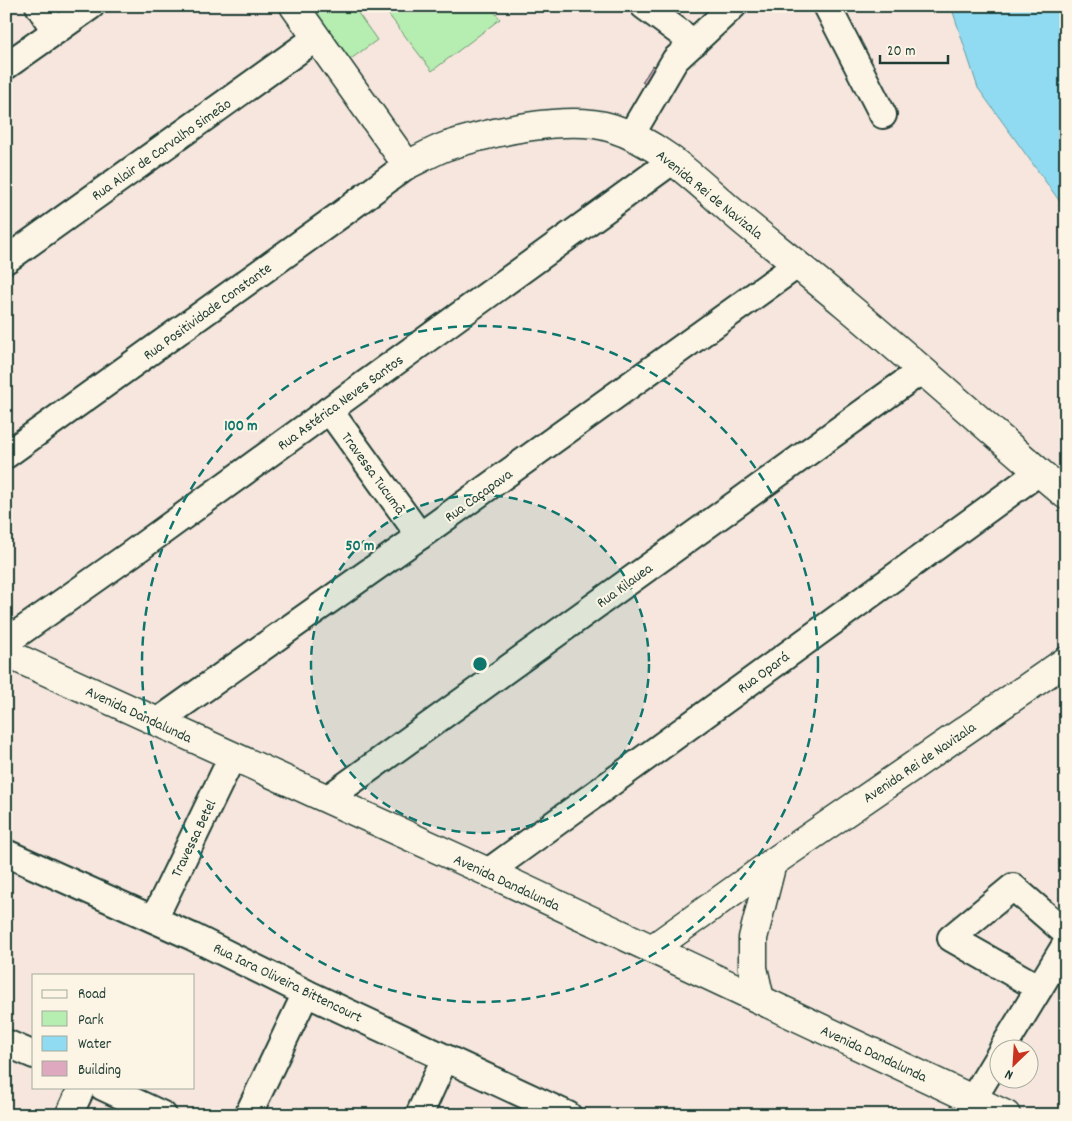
<svg xmlns="http://www.w3.org/2000/svg" width="1072" height="1121" viewBox="0 0 1072 1121" font-family="Dekko,sans-serif">
  <defs>
    <filter id="shadow"><feDropShadow dx="4.5" dy="4.5" stdDeviation="2.5" flood-color="#0004"/></filter>
  </defs>
  <rect width="100%" height="100%" fill="#f6e6dd"/>
  <filter id="ink" filterUnits="userSpaceOnUse"><feTurbulence type="fractalNoise" baseFrequency=".02" numOctaves="2"/><feDisplacementMap in="SourceGraphic" scale="10" xChannelSelector="R" yChannelSelector="G"/><feConvolveMatrix kernelMatrix="1 2 1 2 8 2 1 2 1" color-interpolation-filters="sRGB"/></filter>
  <g filter="url(#ink)">
    <g fill="#b6edb0" stroke="#6a9572">
      <path d="M309,6h44l24,34 -29,21z"/>
      <path d="M382,6h108l10,13 -68,52z"/>
    </g>
    <path fill="#90dbf1" stroke="#639ca5" d="M951,6h115v204l-88,-122z"/>
    <path fill="#dea8bf" stroke="#1f3d34" filter="url(#shadow)" d="M653,65l8,5 -10,17 -9,-5z"/>
    <g fill="none" stroke-linecap="round" stroke-linejoin="round">
      <g stroke="#1f3d34" stroke-width="30">
        <g id="minor">
          <path d="M39,6l16,25"/>
          <path d="M644,6l50,37"/>
          <path d="M827,6l56,109"/>
          <path d="M6,66l85,-60"/>
          <path d="M631,135l44,-75 58,-54"/>
          <path d="M6,260l310,-222"/>
          <path d="M329,410l91,126"/>
          <path d="M6,455l337,-242 64,-48"/>
          <path d="M6,642l125,-88 541,-393"/>
          <path d="M157,722l263,-186 377,-271"/>
          <path d="M327,799l595,-429"/>
          <path d="M6,853l187,84 113,56 262,122"/>
          <path d="M488,872l551,-400"/>
          <path d="M154,919l78,-162"/>
          <path d="M1039,988l-88,-50 62,-51 53,46"/>
          <path d="M6,1043l28,12"/>
          <path d="M1003,1048l63,-104"/>
          <path d="M103,1087l60,28"/>
          <path d="M973,1099l27,-45"/>
          <path d="M69,1115l13,-28"/>
          <path d="M248,1115l58,-122"/>
          <path d="M419,1115l26,-57"/>
        </g>
      </g>
      <g stroke="#1f3d34" stroke-width="31">
        <g id="tertiary">
          <path d="M294,6l113,159c13,-6 26,-14 40,-19 43,-14 122,-32 165,-18 54,17 94,63 136,97 32,26 65,52 97,79 74,62 147,128 221,191"/>
          <path d="M6,653l482,219 518,243"/>
          <path d="M652,949l120,-86 294,-202"/>
          <path d="M760,999l-7,-31v-30l19,-75"/>
        </g>
      </g>
      <use href="#minor" stroke="#fcf5e5" stroke-width="26"/>
      <use href="#tertiary" stroke="#fcf5e5" stroke-width="28"/>
    </g>
  </g>
  <circle cx="480" cy="664" r="169" fill="#0f766e" fill-opacity=".12"/>
  <g fill="none" stroke="#0f766e" stroke-width="2.5" stroke-dasharray="9 6">
    <circle cx="480" cy="664" r="169"/>
    <circle cx="480" cy="664" r="338"/>
  </g>
  <g text-anchor="middle" stroke-width="4" stroke-linejoin="round" paint-order="stroke">
    <g font-size="15" fill="#1f3d34" stroke="#fcf5e5">
      <text transform="translate(161 149) rotate(-35)" y="5">Rua Alair de Carvalho Simeão</text>
      <text transform="translate(710 194) rotate(39)" y="5">Avenida Rei de Navizala</text>
      <text transform="translate(207 311) rotate(-36)" y="5">Rua Positividade Constante</text>
      <text transform="translate(340 402) rotate(-36)" y="5">Rua Astérica Neves Santos</text>
      <text transform="translate(374 473) rotate(54)" y="5">Travessa Tucumã</text>
      <text transform="translate(478 495) rotate(-36)" y="5">Rua Caçapava</text>
      <text transform="translate(624 585) rotate(-36)" y="5">Rua Kilauea</text>
      <text transform="translate(763 672) rotate(-36)" y="5">Rua Opará</text>
      <text transform="translate(139 714) rotate(25)" y="5">Avenida Dandalunda</text>
      <text transform="translate(919 762) rotate(-34)" y="5">Avenida Rei de Navizala</text>
      <text transform="translate(193 838) rotate(-64)" y="5">Travessa Betel</text>
      <text transform="translate(507 882) rotate(25)" y="5">Avenida Dandalunda</text>
      <text transform="translate(288 982) rotate(26)" y="5">Rua Iara Oliveira Bittencourt</text>
      <text transform="translate(874 1053) rotate(25)" y="5">Avenida Dandalunda</text>
    </g>
  </g>
  <circle cx="480" cy="664" r="8" fill="#0f766e" stroke="#fcf5e5" stroke-width="2.5"/>
  <g font-size="15" text-anchor="middle" font-weight="bold" fill="#0f766e" stroke="#fcf5e5" stroke-width="4" stroke-linejoin="round" paint-order="stroke">
    <text x="241" y="430">100 m</text>
    <text x="360" y="550">50 m</text>
  </g>
  <rect width="1072" height="1121" fill="none" stroke="#fcf5e5" stroke-width="25"/>
  <rect x="12" y="12" width="1047" height="1096" fill="none" stroke="#1f3d34" stroke-width="2" filter="url(#ink)"/>
  <rect x="32" y="974" width="162" height="115" fill="#fcf5e5" stroke="#a4ab9e"/>
  <rect x="42" y="990" width="25" height="8" fill="#fcf5e5" stroke="#a4ab9e"/>
  <text x="78" y="998" font-size="15" fill="#1f3d34">Road</text>
  <rect x="42" y="1011" width="25" height="15" fill="#b6edb0" stroke="#a4ab9e"/>
  <text x="78" y="1024" font-size="15" fill="#1f3d34">Park</text>
  <rect x="42" y="1036" width="25" height="15" fill="#90dbf1" stroke="#a4ab9e"/>
  <text x="78" y="1048" font-size="15" fill="#1f3d34">Water</text>
  <rect x="42" y="1061" width="25" height="15" fill="#dea8bf" stroke="#a4ab9e"/>
  <text x="78" y="1074" font-size="15" fill="#1f3d34">Building</text>
  <g transform="translate(1014 1064) rotate(205)"><circle r="24" fill="#fcf5e5" stroke="#a4ab9e"/>
  <path d="M0-4L9 19L0 12L-9 19Z" fill="#c8321e"/>
  <text y="-8" font-size="14" font-weight="bold" text-anchor="middle" fill="#1f3d34">N</text>
  </g>
  <path d="M880 55v8h68v-8" fill="none" stroke="#1f3d34" stroke-width="2.5"/>
  <text x="887" y="55" font-size="15" fill="#1f3d34" stroke="#fcf5e5" stroke-width="4" paint-order="stroke">20 m</text>
</svg>
